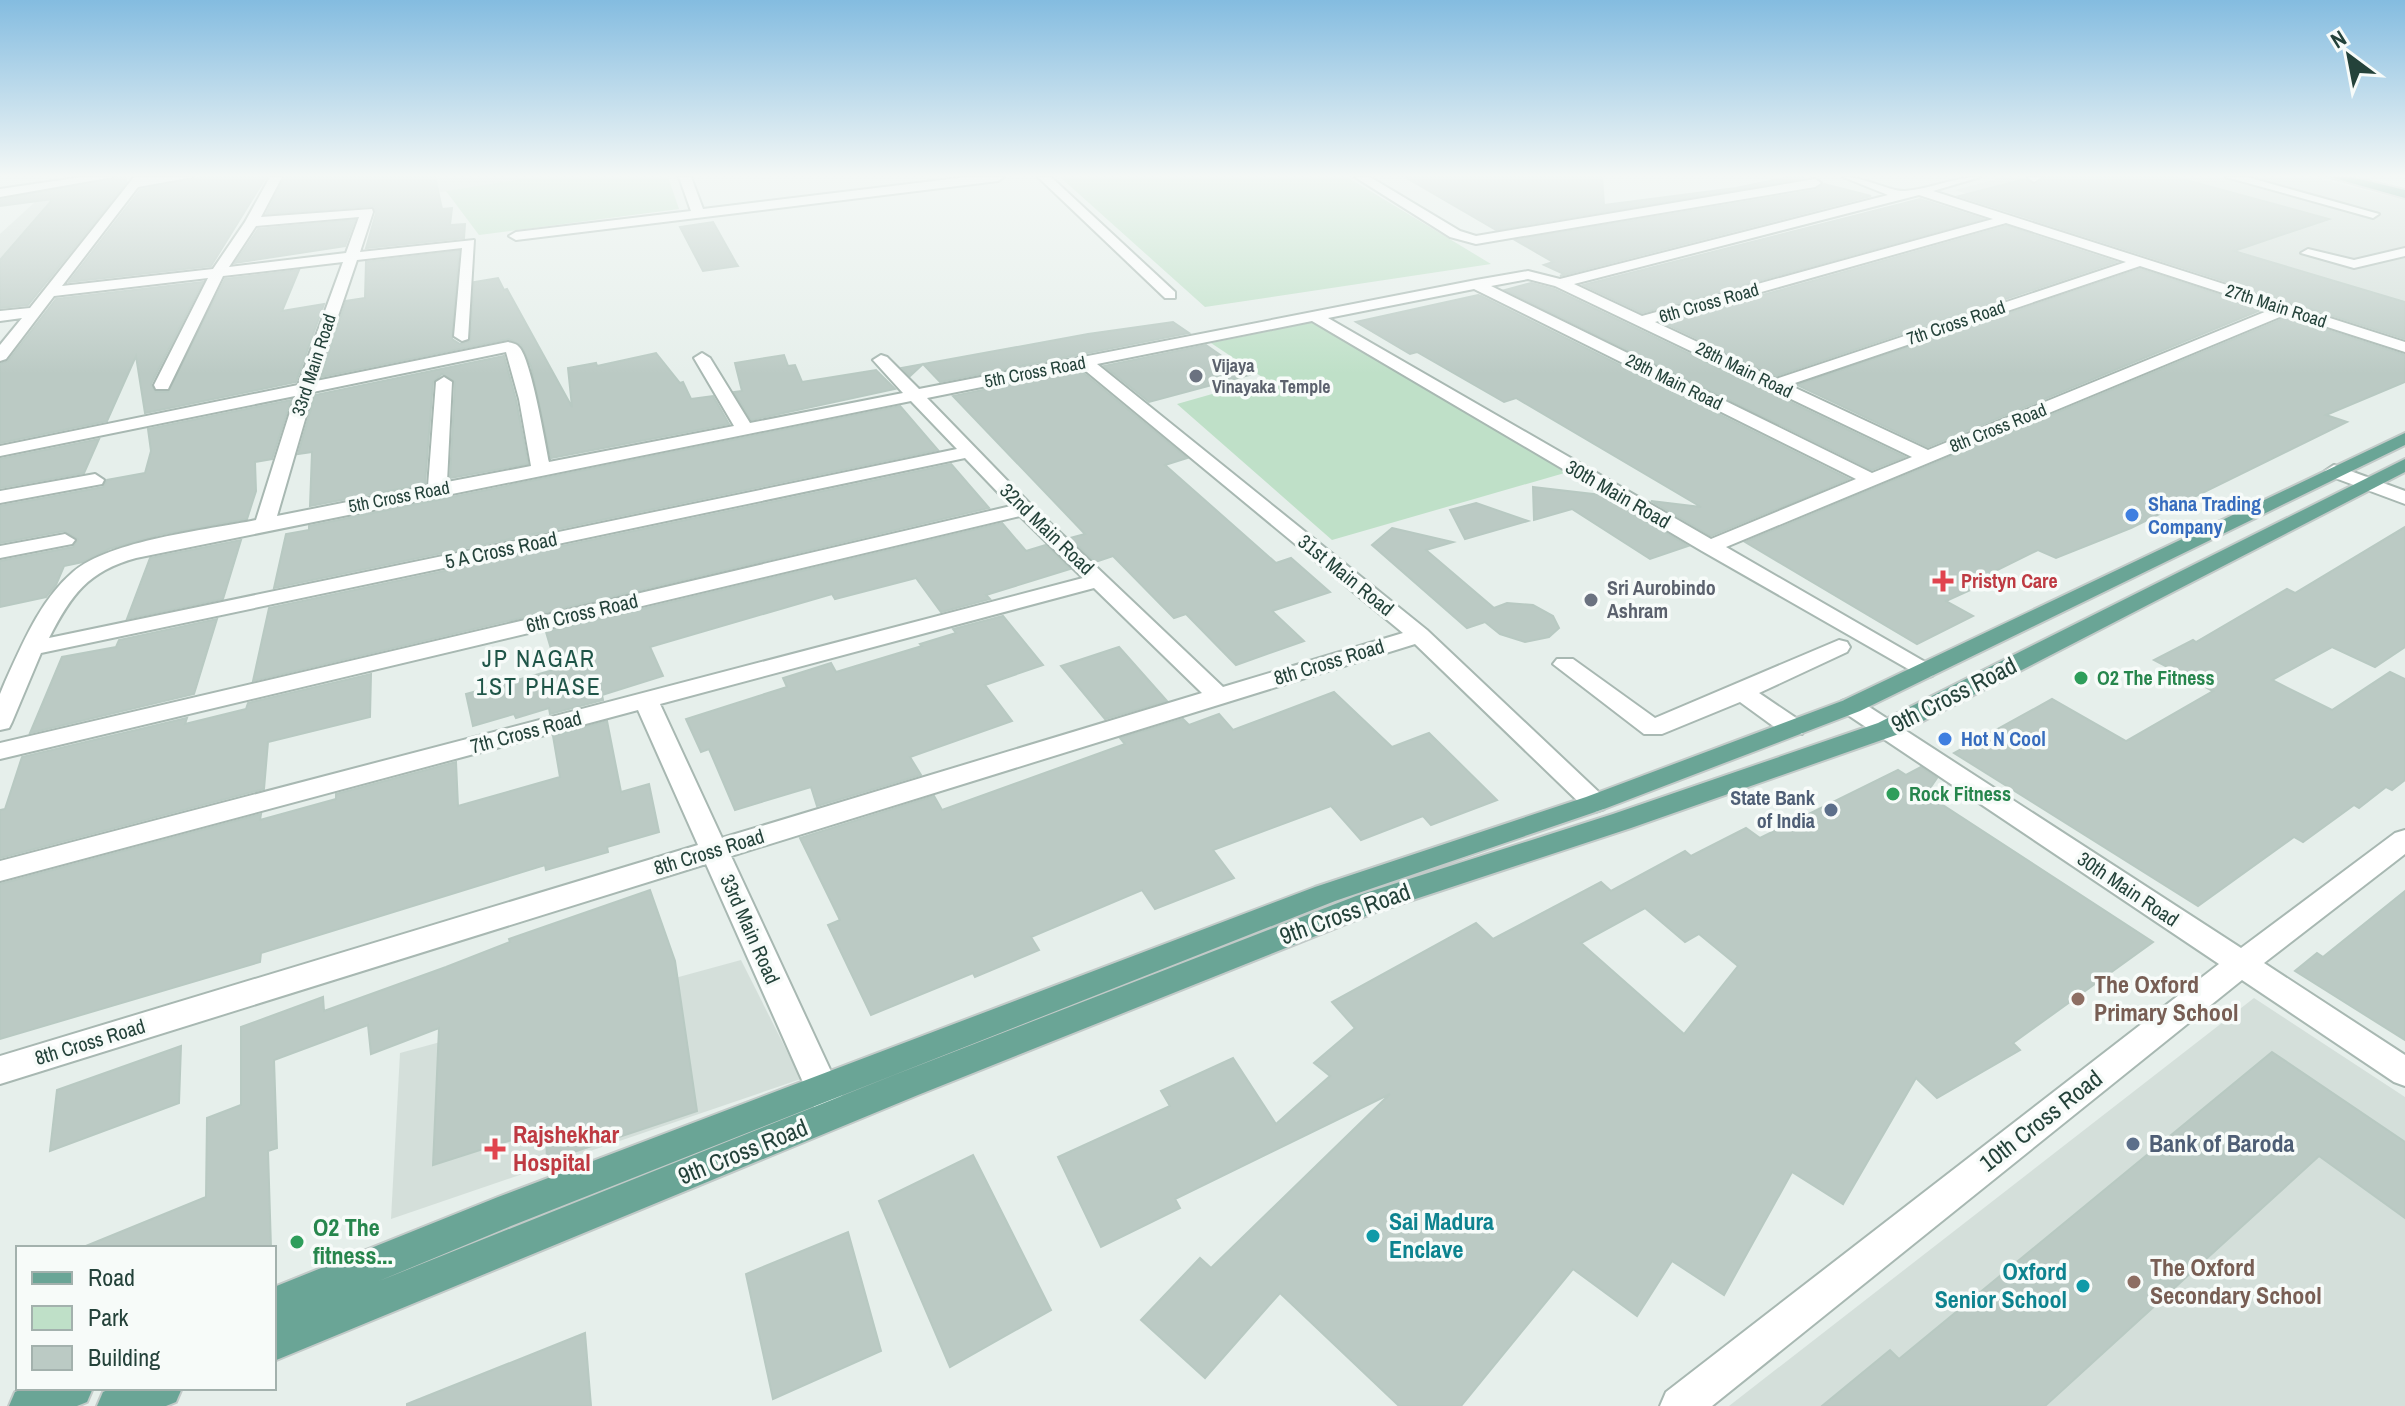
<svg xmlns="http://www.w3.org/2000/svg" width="2405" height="1406" viewBox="0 0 2405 1406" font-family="'Archivo Narrow',sans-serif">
  <rect width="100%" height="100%" fill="#e6efeb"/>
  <g fill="#d4dfda">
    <path d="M328,177h208v2l-202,28z"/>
    <path d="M2004,177h308l93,23v129l-450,-139z"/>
    <path d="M127,188l-76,94 -51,6v-54l35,-32z"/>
    <path d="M741,960l60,119 -410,140 9,-166z"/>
    <path d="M2254,998l151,99v309h-676z"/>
  </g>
  <g fill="#bfe0c8">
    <path d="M536,177h132l11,32 -200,26 -33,-44z"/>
    <path d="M1060,177h287l144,87 -286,43z"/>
    <path d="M1314,322l254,150 -236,68 -155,-136 88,-25 -54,-36z"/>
  </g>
  <g fill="#bbcac4" stroke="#b8c9c2" stroke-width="2" fill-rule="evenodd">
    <path d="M116,177h10v6l-98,122 -28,3v-48l53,-61 -53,7v-6z"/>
    <path d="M202,177h64l-55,89 -142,16 71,-92z"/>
    <path d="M285,177h150l7,32 10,-1 -2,17 15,-1 -1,14 -98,10 10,-35 -2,-7 -108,8z"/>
    <path d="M1405,177h197l2,28 132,-17 53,-11 16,1 -309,52z"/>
    <path d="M2045,177h130l154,42 -95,32 171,51v37l-446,-143 66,-17 11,6z"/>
    <path d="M1824,184l47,12 -311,80 4,-2 -20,-9 9,-3 -38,-22 301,-50z"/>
    <path d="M1920,199l63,20 -341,94 -59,-28z"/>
    <path d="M355,220l-10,26 -110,17 23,-34z"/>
    <path d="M713,222l23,41 2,3 -35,5 -23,-44z"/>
    <path d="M2006,226l110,36 -340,114 -112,-53z"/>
    <path d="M459,251l-7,88 8,5 10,-3 4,-59 24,-4 6,12 3,-1 65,118 -4,-39 28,-5 1,3 59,-13 24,30 3,-1 8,17 22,-3 16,28 -178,34 -20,-92 -10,-21 -12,-6 -188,38 25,-76 19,-3 1,-36z"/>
    <path d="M2140,269l123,40 -335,138 -131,-62z"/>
    <path d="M299,270l-17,41 42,-7 -28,78 -151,31 -9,-57 -29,65 -107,22v-79l8,-3 48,-62 147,-17 -52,102 5,8h12l57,-113z"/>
    <path d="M1531,283l23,6 351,168 -33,13 -367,-180z"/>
    <path d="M1478,295l3,1 368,183 -138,57 -60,-35 50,6 -185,-109 -12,4 -87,-50 -7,2 -54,-32z"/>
    <path d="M2287,317l118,38v27l-79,33 21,7 -216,106 -75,30 -18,-8 -59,29 7,4 -40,18 27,15 -56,28 -172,-102z"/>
    <path d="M1173,322l16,11 -249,49 -17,-18 -13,12 -8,-8 186,-34z"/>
    <path d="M1206,345l43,30 -100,27 -45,-36z"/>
    <path d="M784,355l4,11 7,-1 7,17 74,-12 19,19 -144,31 -17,-28 8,-1 -7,-28z"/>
    <path d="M504,356l12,44 12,64 -78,14 5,-96 -13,-8 -9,8 -8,102 -115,22 2,-54 -14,2 17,-59z"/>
    <path d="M1080,370l107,88 -22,7 111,98 15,-5 39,34 -58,19 32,30 -68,24 -50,-51 -12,4 -61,-62 -18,6 -25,-24 15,-4 -132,-138z"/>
    <path d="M291,400l-19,59 -17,3 1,29 -9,28 -88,16 -50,14 -26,13 -19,4 -8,19 -10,12 -46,10v-46l73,-14 5,-8 -14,-8 -64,12v-37l103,-19 4,-7 38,-7 6,-22 -3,-22z"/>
    <path d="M900,406l38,44 -664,138 12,-54 23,-4v-4z"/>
    <path d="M99,439l-15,34 -84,15v-29z"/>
    <path d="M951,464l38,44 -736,173 16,-73z"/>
    <path d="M1533,487l69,8 86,51 -38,13 -78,-50 -38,11z"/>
    <path d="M1476,503l52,18 -63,18 -15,-29z"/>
    <path d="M1002,523l24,28 20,-6 24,24 -84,26 4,4 -49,13 -25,-34 -81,21 -3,-5 -182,53 13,29 -61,19 1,5 -53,14 -1,-6 -33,10 -2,-4 -41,12 -7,-32 91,-25 -11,-37z"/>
    <path d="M2405,527v120l-30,20 -43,-20 -60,33 60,30 58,-38 15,7v101l-13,10 -6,-3 -27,21 -5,-3 -51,37 -9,-5 -96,69 -244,-153 98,-54 74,42 87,-50 -59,-31 39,-20 3,2 91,-53 8,4z"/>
    <path d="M1392,528l61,14 -27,8 68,58 13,-5 26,2 20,11 6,12 -10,9 -24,5 -25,-8 -15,-12 -18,6 -95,-83z"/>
    <path d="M241,540l-18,59 -96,20 23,-61z"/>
    <path d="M1003,616l40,49 -58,20 27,36 -102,36 11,18 -104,31 -6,-19 -76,23 -26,-61 -8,3 -15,-33 101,-32 -4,-9 48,-15 5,9 86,-26 -2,-2 36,-11 -3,-4z"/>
    <path d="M217,619l-23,75 -164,39 32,-76 54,-10 3,-7z"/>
    <path d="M1119,647l48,54 -62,18 -44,-53z"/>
    <path d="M371,674l-1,43 -102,25 -4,47 -264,69v-48l5,-1 17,-52 165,-39 -2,6 61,-15 2,-6z"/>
    <path d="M1334,692l58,55 37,-14 68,67 -66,25 -8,-9 -62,24 -30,-34 -118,44 21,28 -79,31 -13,-19 -111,47 8,13 -64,27 -2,-4 -102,42 -43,-90 12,-5 -40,-82 134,-42 8,14 183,-66 -5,-6 63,-19 6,6 30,-11 14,16z"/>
    <path d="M607,721l14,71 28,-8 10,48 -52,15 1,5 -62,18 -1,-5 -284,88 -1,9 -260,77v-155l261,-70 -1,6 76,-21v-5l120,-32 2,44 102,-29 -7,-41z"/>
    <path d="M1921,767l16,11 -11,16 227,148 -140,101 7,7 -83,48 -21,-20 -73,126 -51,-32 -68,123 -52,-34 -35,55 -64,-47 -112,137h-62l-119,-113 -75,85 -64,-58 59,-62 11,10 179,-174 -215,105 5,9 -79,39 -43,-90 112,-51 -9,-15 72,-33 43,66 54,-48 -16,-13 41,-35 -23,-26 144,-79 17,16 108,-57 10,9 74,-40 6,5 55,-28 14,10 138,-68 8,5zM1645,908l40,34 14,-8 39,32 -54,68 -103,-91z"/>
    <path d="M650,890l25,71 22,150 -150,50 -1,-32 -113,36 6,-137 -68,26 -3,-29 -94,35 3,88 -9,3 3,97h-190l125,-51 1,-79 34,-13v-78l82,-30 1,14 122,-44 64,-25 -1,-3z"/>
    <path d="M2405,891v149l-110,-69 22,-18 6,4z"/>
    <path d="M181,1046l-2,57 -129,48 7,-61z"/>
    <path d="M2272,1052l133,90v76l-86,-62 -274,250h-223l68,-56 9,9z"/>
    <path d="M973,1155l78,155 -101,57 -71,-166z"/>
    <path d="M848,1232l33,119 -108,48 -27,-125z"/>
    <path d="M585,1333l6,73h-184v-2z"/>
  </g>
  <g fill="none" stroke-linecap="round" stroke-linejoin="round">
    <g stroke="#a8b8b2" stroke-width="4">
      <g id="minor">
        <path d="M82,177h31l-113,20v-8z"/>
        <path d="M134,177h59l-55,10 -76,99 151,-17 32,-47 25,-45h12l-21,40 111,-8 1,3 -13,40 114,-12 -6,99 -6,2 -8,-5 8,-88 -105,12 -41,121 192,-39c4,1 9,2 11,5 12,12 26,95 30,115l185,-36 -40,-68 8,-5 8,5 40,65 153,-30 -30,-33 8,-5 6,2 32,32 557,-109 52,-9 32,8 328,-84 -45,-18c22,0 48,15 62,14 26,-2 48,-14 75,-14l-47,14 472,151v10l-118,-38 -561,233 206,119 4,5 -4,5 -8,2 -222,-127 -390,-230 -215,43 330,266 177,167 4,6 -4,6 -9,3 -9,-3 -171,-165 -684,212 116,250 -5,10 -12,4 -12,-4 -112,-252 -706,220v-28l698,-211 -60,-135 -638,171v-20l1083,-283 -63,-62 -1020,243v-16l1011,-237 -46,-48 -924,195 -29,69 -3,6 -9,2v-36l5,-12c17,-37 35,-82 68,-110 37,-32 134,-42 183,-52l39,-124 -295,60v-10l298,-61 45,-123 -120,14 -55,113h-12l-2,-4 54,-107 -154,18 -48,63 -6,2v-16l22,-27 -22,3v-10l30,-3zM1919,195l74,24 -351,97 -68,-32zM359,217l-13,36 -117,14 27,-41zM2006,223l120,39 -350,117 -121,-57zM2140,266l132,43 -344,141 -139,-65zM1528,279l27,7 357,171 -40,16 -381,-187zM1474,289l382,190 -145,60 -383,-221zM506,352l13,47 12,67 -84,16 5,-100 -8,-5 -8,5 -8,104 -151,30 36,-124zM1081,367l322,266 -180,54 -192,-182 -104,-107zM911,401l46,48 -908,189c22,-43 39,-67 87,-80zM1094,588l108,105 -480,145 -62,-134z"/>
        <path d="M679,177h12l12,32 264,-32h37l-6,4 -482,59 -7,-4 7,-4 175,-21z"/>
        <path d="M1038,177h13l124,115v6h-10z"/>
        <path d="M1355,177h15l90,54 16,5 339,-57 6,4 -6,4 -339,57 -26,-7z"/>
        <path d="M2042,177l-8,5 -6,-4 1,-1z"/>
        <path d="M2226,177h21l132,37 -6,4z"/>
        <path d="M2405,248v8l-51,12 -53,-15 7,-4 46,11z"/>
        <path d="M2334,465l71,26v13l-78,-29 -2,-4z"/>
        <path d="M95,474l9,6 -2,4 -102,19v-12z"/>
        <path d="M65,534l10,6 -3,4 -72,14v-12z"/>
        <path d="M1839,640l8,2 3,5 -3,5 -88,41 43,29 3,6 -3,6h-18l-44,-32 -78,32h-18l-91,-70 4,-5h16l82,59z"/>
        <path d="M1851,698l9,3 381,247 154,-115 10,-3v24l-141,109 141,92v31l-11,-4 -152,-102 -530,426h-52l6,-14 553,-428 -377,-253 -3,-5 3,-5z"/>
      </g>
    </g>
    <g stroke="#c2cac8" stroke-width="4">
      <g id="major">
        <path d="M2330,177h21l54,13v8z"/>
        <path d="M2405,433v12l-545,266 -256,98 -269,92 -824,325 -132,55 515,-206 462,-179 257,-82 265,-91 527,-264v13l-509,263 -265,93 -255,84 -458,183 -644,266v-74l224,-90 817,-310 271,-90 256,-96z"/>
        <path d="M24,1388h69l-6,14 -10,4h-68l6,-14z"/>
        <path d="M112,1388h70l-6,14 -10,4h-69l6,-14z"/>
      </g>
    </g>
    <use href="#minor" fill="#fff" fill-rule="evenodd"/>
    <use href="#major" fill="#6aa596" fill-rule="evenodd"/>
  </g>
  <linearGradient id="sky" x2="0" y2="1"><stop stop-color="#84bce0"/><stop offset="0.47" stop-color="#f4f8f6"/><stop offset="1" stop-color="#f4f8f6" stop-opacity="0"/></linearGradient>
  <rect width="2405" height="374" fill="url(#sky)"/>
  <g fill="#6b7280" stroke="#f7fbf9" stroke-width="3">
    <circle cx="1196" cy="376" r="8"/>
    <circle cx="1591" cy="600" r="8"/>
  </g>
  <g fill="#3f7fe0" stroke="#f7fbf9" stroke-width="3">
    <circle cx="2132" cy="515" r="8"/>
    <circle cx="1945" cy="739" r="8"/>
  </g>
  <g fill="#e0444e" stroke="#f7fbf9" stroke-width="3">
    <path d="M1939 569h8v8h8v8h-8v8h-8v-8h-8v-8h8z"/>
    <path d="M491 1137h8v8h8v8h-8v8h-8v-8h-8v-8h8z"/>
  </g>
  <g fill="#2e9e5b" stroke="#f7fbf9" stroke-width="3">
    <circle cx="2081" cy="678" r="8"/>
    <circle cx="1893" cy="794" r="8"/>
    <circle cx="297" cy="1242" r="8"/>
  </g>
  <g fill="#5c6f8a" stroke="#f7fbf9" stroke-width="3">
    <circle cx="1831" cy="810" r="8"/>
    <circle cx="2133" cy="1144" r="8"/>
  </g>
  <g fill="#8d6e63" stroke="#f7fbf9" stroke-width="3">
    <circle cx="2078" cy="999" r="8"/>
    <circle cx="2134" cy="1282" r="8"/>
  </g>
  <g fill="#0f9aa8" stroke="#f7fbf9" stroke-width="3">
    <circle cx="1373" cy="1236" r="8"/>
    <circle cx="2083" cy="1286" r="8"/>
  </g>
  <g text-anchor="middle" stroke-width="7" stroke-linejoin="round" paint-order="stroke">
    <g font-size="18" fill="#24423a" stroke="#f7fbf9">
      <text transform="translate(1709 303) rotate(-16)" y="6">6th Cross Road</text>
      <text transform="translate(2276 306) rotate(18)" y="6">27th Main Road</text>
      <text transform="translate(1956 323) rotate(-19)" y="6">7th Cross Road</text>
      <text transform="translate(314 365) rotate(-72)" y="6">33rd Main Road</text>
      <text transform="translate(1744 370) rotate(26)" y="6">28th Main Road</text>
      <text transform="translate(1035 372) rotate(-11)" y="6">5th Cross Road</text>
      <text transform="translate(1674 382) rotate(26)" y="6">29th Main Road</text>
      <text transform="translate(1998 428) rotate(-22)" y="6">8th Cross Road</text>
      <text transform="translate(399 497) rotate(-11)" y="6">5th Cross Road</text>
    </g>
    <g font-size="18" font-weight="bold" fill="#5b616d" stroke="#f7fbf9" text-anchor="start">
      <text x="1212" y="372">Vijaya<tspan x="1212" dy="21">Vinayaka Temple</tspan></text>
    </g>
    <g font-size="20" fill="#24423a" stroke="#f7fbf9">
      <text transform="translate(1618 494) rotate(30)" y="7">30th Main Road</text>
      <text transform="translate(1047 529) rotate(44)" y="7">32nd Main Road</text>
      <text transform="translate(501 550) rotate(-12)" y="7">5 A Cross Road</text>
      <text transform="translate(1346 575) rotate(39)" y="7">31st Main Road</text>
      <text transform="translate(582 613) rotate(-13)" y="7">6th Cross Road</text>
      <text transform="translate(1329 662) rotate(-17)" y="7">8th Cross Road</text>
      <text transform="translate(526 732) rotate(-15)" y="7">7th Cross Road</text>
      <text transform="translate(709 852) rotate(-17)" y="7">8th Cross Road</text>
      <text transform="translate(2128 889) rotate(34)" y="7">30th Main Road</text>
      <text transform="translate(750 929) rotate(66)" y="7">33rd Main Road</text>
      <text transform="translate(90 1042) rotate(-17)" y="7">8th Cross Road</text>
    </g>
    <g font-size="20" font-weight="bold" fill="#366cbe" stroke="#f7fbf9" text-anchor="start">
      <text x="2148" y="511">Shana Trading<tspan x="2148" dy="23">Company</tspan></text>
      <text x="1961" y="746">Hot N Cool</text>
    </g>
    <g font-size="20" font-weight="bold" fill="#be3a42" stroke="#f7fbf9" text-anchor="start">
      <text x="1961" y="588">Pristyn Care</text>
    </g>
    <g font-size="20" font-weight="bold" fill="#5b616d" stroke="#f7fbf9" text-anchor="start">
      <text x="1607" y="595">Sri Aurobindo<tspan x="1607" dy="23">Ashram</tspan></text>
    </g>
    <g font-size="20" font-weight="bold" fill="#27864d" stroke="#f7fbf9" text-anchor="start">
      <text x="2097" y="685">O2 The Fitness</text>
      <text x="1909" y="801">Rock Fitness</text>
    </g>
    <g font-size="20" font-weight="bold" fill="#4e5e75" stroke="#f7fbf9" text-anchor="end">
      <text x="1815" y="805">State Bank<tspan x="1815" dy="23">of India</tspan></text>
    </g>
    <g font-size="24" letter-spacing="2" fill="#1f5548" stroke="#f7fbf9">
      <text x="539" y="667">JP NAGAR<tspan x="539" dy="28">1ST PHASE</tspan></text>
    </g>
    <g font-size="24" fill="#24423a" stroke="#f7fbf9">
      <text transform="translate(1954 695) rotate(-27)" y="8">9th Cross Road</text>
      <text transform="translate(1345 914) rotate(-20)" y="8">9th Cross Road</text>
      <text transform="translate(2041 1121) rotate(-38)" y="8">10th Cross Road</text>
      <text transform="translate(743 1152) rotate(-22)" y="8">9th Cross Road</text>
    </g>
    <g font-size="24" font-weight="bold" fill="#785e54" stroke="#f7fbf9" text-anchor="start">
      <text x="2094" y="993">The Oxford<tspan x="2094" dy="28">Primary School</tspan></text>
      <text x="2150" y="1276">The Oxford<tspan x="2150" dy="28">Secondary School</tspan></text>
    </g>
    <g font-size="24" font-weight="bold" fill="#be3a42" stroke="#f7fbf9" text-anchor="start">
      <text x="513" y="1143">Rajshekhar<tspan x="513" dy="28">Hospital</tspan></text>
    </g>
    <g font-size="24" font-weight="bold" fill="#4e5e75" stroke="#f7fbf9" text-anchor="start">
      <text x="2149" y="1152">Bank of Baroda</text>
    </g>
    <g font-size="24" font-weight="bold" fill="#0d838f" stroke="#f7fbf9" text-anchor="start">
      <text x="1389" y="1230">Sai Madura<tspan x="1389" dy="28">Enclave</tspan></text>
      <text x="2067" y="1280" text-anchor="end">Oxford<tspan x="2067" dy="28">Senior School</tspan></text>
    </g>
    <g font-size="24" font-weight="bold" fill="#27864d" stroke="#f7fbf9" text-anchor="start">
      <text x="313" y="1236">O2 The<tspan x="313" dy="28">fitness...</tspan></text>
    </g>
  </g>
  <rect x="16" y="1246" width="260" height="144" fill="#f7fbf9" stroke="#a3b1ad" stroke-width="2"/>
  <rect x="32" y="1272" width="40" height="12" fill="#6aa596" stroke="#a3b1ad" stroke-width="2"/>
  <text x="88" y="1286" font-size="24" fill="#24423a">Road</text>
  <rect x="32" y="1306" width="40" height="24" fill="#bfe0c8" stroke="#a3b1ad" stroke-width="2"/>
  <text x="88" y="1326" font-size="24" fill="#24423a">Park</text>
  <rect x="32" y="1346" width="40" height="24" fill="#bbcac4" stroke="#a3b1ad" stroke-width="2"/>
  <text x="88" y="1366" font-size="24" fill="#24423a">Building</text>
  <g transform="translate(2349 56) rotate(328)" stroke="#f7fbf9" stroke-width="6" paint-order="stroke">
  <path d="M0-6L14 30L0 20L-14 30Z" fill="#24423a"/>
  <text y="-12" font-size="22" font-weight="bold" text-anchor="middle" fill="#24423a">N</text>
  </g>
</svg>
